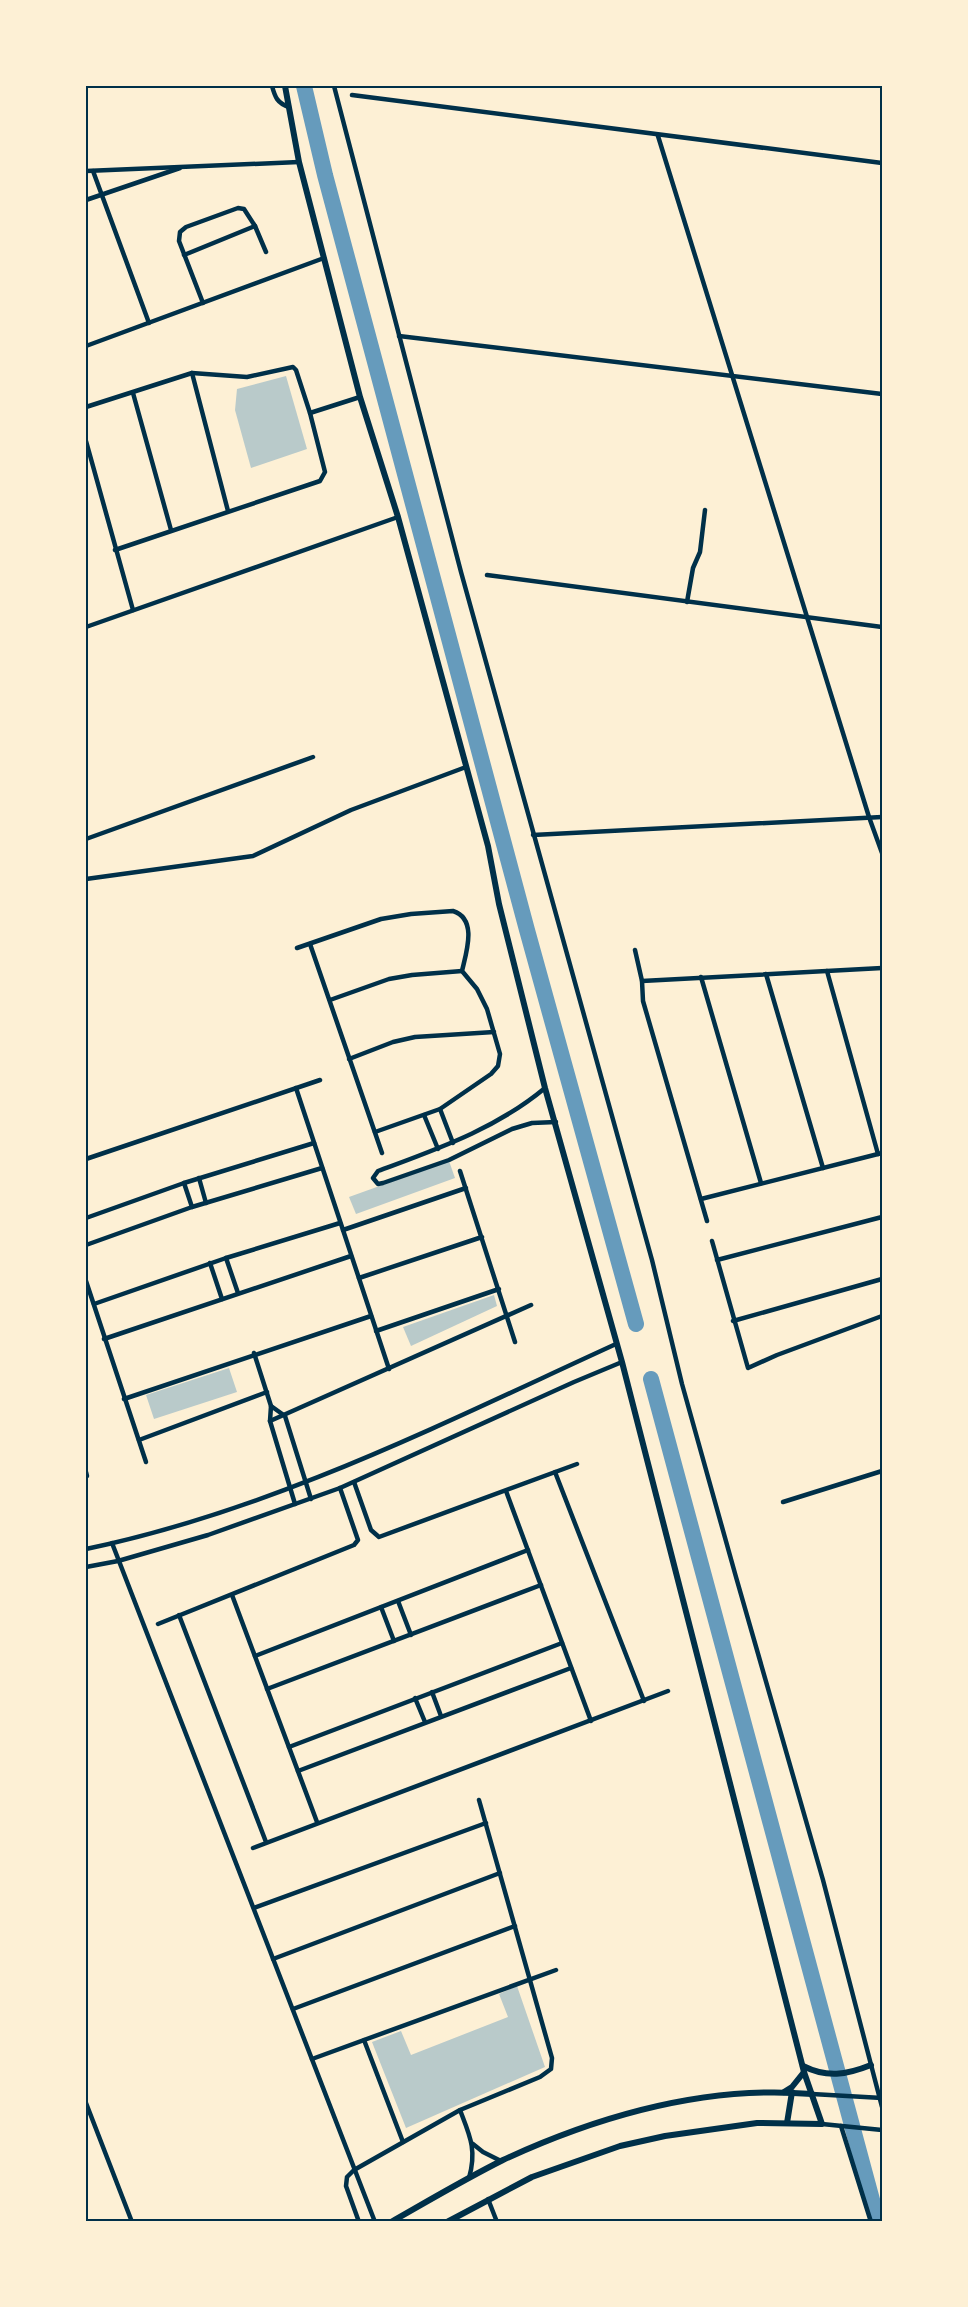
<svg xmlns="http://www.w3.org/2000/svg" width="968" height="2307" viewBox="0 0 968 2307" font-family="Barlow,sans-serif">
  <rect width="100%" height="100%" fill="#fdf0d5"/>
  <g fill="#b9caca">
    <path d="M286,376l21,73 -56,19 -16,-58 2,-21z"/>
    <path d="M449,1161l6,17 -99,36 -7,-17z"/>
    <path d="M494,1295l3,11 -86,40 -8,-19z"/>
    <path d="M229,1368l8,24 -83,27 -8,-24z"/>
    <path d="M517,1986l28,81 -139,61 -34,-86 29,-11 10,24 97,-38 -9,-23z"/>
  </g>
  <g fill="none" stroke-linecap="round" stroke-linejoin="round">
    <g stroke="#669bbc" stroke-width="16">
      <path d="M304,86l21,89 202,755 109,394"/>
      <path d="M651,1379l227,843"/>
    </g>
    <g stroke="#003049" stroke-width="4.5">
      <path d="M272,86c3,11 5,17 17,21"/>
      <path d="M334,86l127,486 191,688 30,124 54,193 87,303 59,227"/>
      <path d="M352,95l530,68"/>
      <path d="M658,136l211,681 13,36"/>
      <path d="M86,171l213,-9"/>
      <path d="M93,171l56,152"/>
      <path d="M86,200l94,-32"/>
      <path d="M184,255l71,-29"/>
      <path d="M203,303l-24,-62 1,-9 6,-5 52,-19 6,1 11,17 11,26"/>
      <path d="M399,336l483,58"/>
      <path d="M86,346l238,-88"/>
      <path d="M192,373l36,138"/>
      <path d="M133,393l38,137"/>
      <path d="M86,407l106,-34 55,4 46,-10 3,3 14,43 15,59 -5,9 -205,69"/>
      <path d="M310,413l50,-16"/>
      <path d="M86,441l47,169"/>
      <path d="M487,575l395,52"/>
      <path d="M687,602l6,-34 7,-16 5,-42"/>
      <path d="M86,627l312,-110"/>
      <path d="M533,835l349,-18"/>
      <path d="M86,839l227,-82"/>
      <path d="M86,879l167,-23 98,-46 115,-43"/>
      <path d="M310,944l72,209"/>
      <path d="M297,948l84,-29 30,-5 42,-3c25,8 13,42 9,60l15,18 10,20 13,45 -2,12 -7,8 -51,35 -65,23"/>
      <path d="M635,950l7,31 1,20 64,220"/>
      <path d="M827,971l51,183"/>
      <path d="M766,974l57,194"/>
      <path d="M701,977l60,206"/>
      <path d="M642,981l240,-13"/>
      <path d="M330,1000l59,-21 23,-4 50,-4"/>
      <path d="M349,1059l44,-17 22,-5 79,-5"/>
      <path d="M296,1088l93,281"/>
      <path d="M545,1088c-49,41 -108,61 -167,83l-5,7 5,6 5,-1 66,-23 63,-31 20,-6 24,-1"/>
      <path d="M440,1109l13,34"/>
      <path d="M424,1115l14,34"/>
      <path d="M86,1159l234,-79"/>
      <path d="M460,1171l55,171"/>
      <path d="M199,1178l7,25"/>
      <path d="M184,1183l8,24"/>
      <path d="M701,1199l181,-46"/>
      <path d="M86,1218l98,-35 130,-40"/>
      <path d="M343,1230l123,-42"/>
      <path d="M712,1241l36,127 29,-13 105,-39"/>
      <path d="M86,1245l106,-38 130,-39"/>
      <path d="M226,1258l12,35"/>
      <path d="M717,1260l165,-43"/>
      <path d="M210,1263l12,36"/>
      <path d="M359,1278l123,-41"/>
      <path d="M86,1281l60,181"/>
      <path d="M94,1304l132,-46 114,-35"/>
      <path d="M733,1321l149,-42"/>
      <path d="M376,1331l123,-42"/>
      <path d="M104,1339l247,-83"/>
      <path d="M254,1353l17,53 -1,15 25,83"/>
      <path d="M124,1399l247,-83"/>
      <path d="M271,1406l14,10 26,83"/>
      <path d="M270,1421l261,-116"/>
      <path d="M139,1440l128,-48"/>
      <path d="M86,1472l1,4"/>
      <path d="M555,1472l89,229"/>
      <path d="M354,1482l17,48 8,7 198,-73"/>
      <path d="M506,1491l85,230"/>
      <path d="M783,1502l99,-31"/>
      <path d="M112,1543l263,679"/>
      <path d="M86,1549c187,-39 357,-126 530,-205"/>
      <path d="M86,1567l32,-6 90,-26 132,-47 234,-106 48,-20"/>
      <path d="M232,1595l85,227"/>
      <path d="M398,1601l13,34"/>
      <path d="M381,1607l13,34"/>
      <path d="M179,1615l87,227"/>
      <path d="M158,1624l196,-79 4,-5 -18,-52"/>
      <path d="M255,1656l273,-106"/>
      <path d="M267,1689l274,-104"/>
      <path d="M432,1692l9,24"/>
      <path d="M415,1698l10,24"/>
      <path d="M289,1747l273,-104"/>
      <path d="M298,1771l273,-103"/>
      <path d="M253,1848l415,-157"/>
      <path d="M254,1908l232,-85"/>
      <path d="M273,1959l227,-86"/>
      <path d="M293,2009l222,-83"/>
      <path d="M364,2040l39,102"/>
      <path d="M312,2059l244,-89"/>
      <path d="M812,2094l70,4"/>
      <path d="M86,2103l46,119"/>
      <path d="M460,2110c10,26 17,40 9,68"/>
      <path d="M822,2124l60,6"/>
      <path d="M841,2126l30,96"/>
      <path d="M473,2144l10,8 18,9"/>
      <path d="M488,2199l9,23"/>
      <path d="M359,2222l-13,-36 1,-9 7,-7 106,-60 80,-33 11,-8 1,-11 -73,-258"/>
    </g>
    <g stroke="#003049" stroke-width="6">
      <path d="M285,86l14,76 61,235 38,120 90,329 11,58 46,184 77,274 182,710 18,52 -65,-1 -92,13 -45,10 -88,31 -85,45"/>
      <path d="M803,2066c24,12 43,9 68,-1"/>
      <path d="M784,2092l8,-5 12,-15"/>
      <path d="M787,2123l5,-31"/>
      <path d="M391,2222c37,-21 74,-43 112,-62 95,-44 203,-75 309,-66"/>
    </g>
  </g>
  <rect width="968" height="2307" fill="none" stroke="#fdf0d5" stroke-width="174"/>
  <rect x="87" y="87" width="794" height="2133" fill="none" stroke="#003049" stroke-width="2"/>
</svg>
